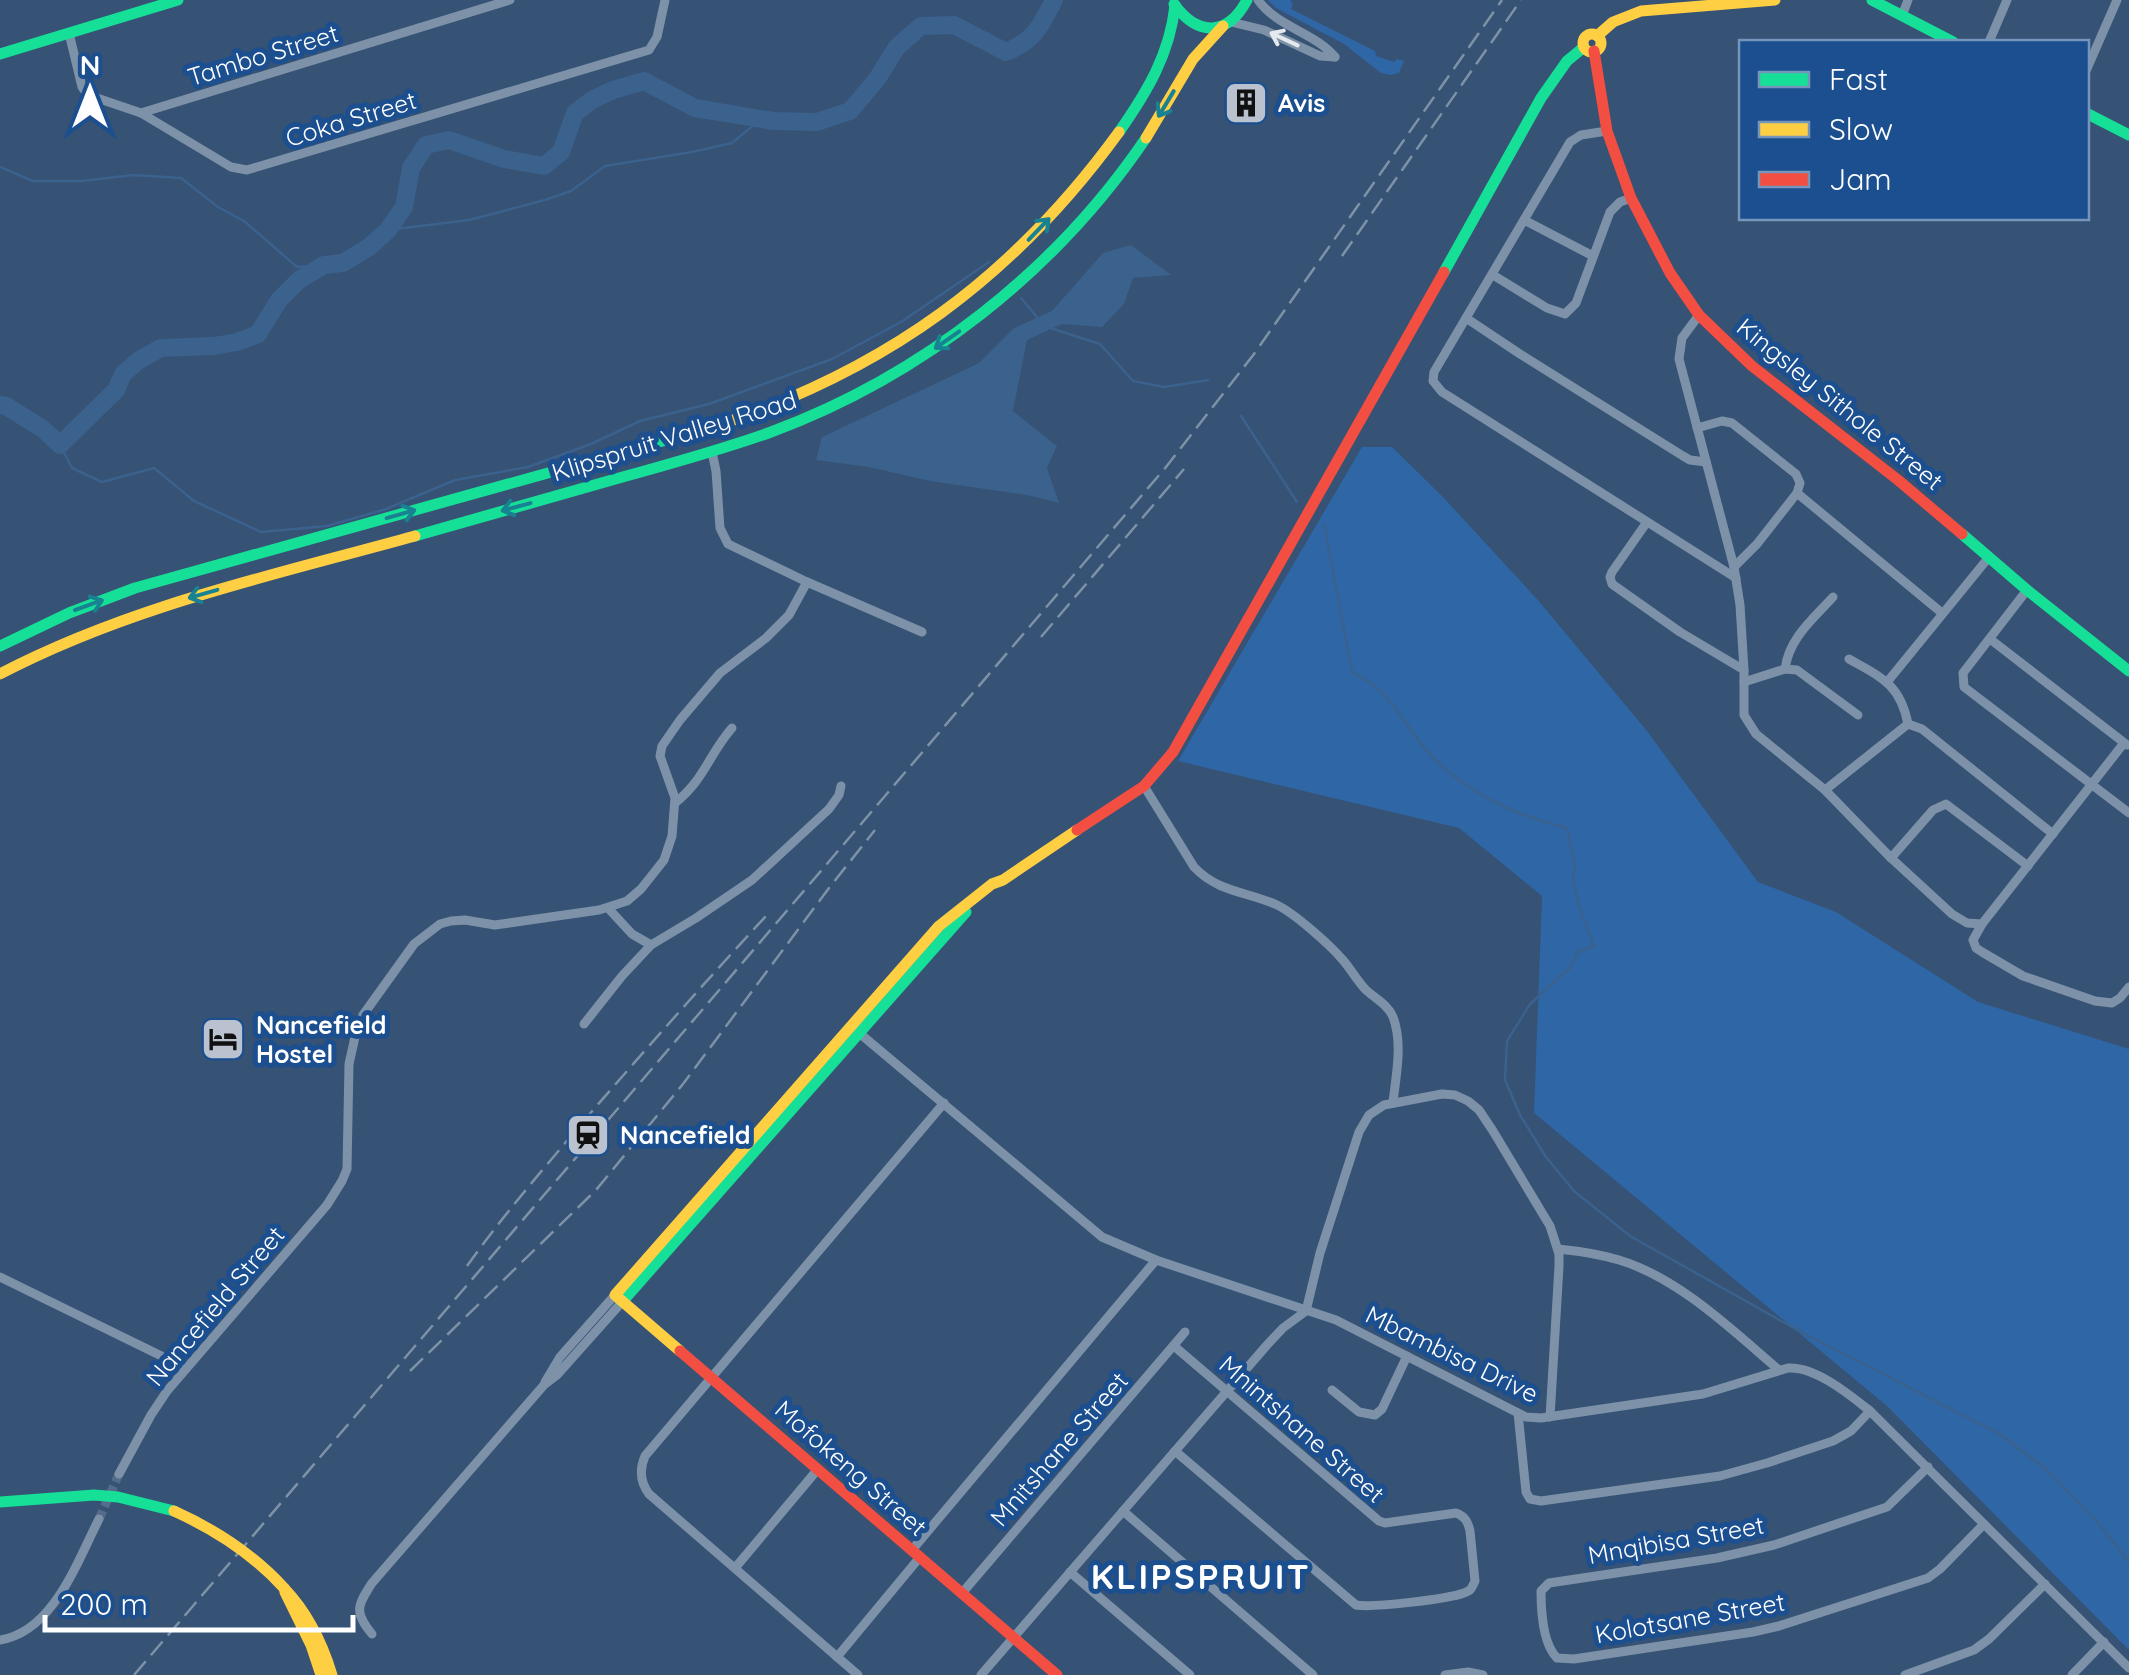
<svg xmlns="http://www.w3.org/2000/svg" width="2129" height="1675" viewBox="0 0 2129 1675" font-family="Quicksand,sans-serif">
  <rect width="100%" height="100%" fill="#365274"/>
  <g fill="#2f66a5">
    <path d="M1268,0h22l3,4 -2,5 84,42 1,5 18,6 3,-3 7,2 -5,12 -9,2 -9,-2 -37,-29 -68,-36z"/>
    <path d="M1362,447h30l51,50 94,102 110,132 111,151 78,30 142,90 151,47v601l-242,-244 -353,-293 8,-217 -83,-68 -281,-67z"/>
  </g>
  <path fill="#3b618d" d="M1131,245l40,30 -38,3 -9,26 -22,23 -40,-3 -35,16 -14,71 44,35 -10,22 12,35 -32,-8 -97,-14 -61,-14 -53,-7 6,-23 157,-74 35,-35 38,-17 51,-58z"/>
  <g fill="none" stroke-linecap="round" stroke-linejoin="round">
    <g stroke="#3b618d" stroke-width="2.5">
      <path d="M0,167l33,14h49l51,-6 48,3 37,29 26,14 53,46 27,-2"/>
      <path d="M388,230l81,-10 76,-20 26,-9 34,-25 87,-14 40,-9 29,-24"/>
      <path d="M1021,298l16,19"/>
      <path d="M1050,328l50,16 33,37 31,6 44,-7"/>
      <path d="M1241,416l56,86"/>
      <path d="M60,445l12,23 30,14 52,-14 40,33 67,31 66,-6 59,-17 69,-29 73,-13 63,-23 49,-23 69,-17 123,-45 69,-37 88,-60"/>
      <path d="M1324,524l28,148c8,5 19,10 26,17 21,19 34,46 53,67 37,37 86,60 136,72l8,38 -2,13 5,24 16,43 -16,6 -8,16 -40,36 -23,37 -2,39 15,35 26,42 28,34 56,45 171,96 197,101 49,37 51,53 31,39"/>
    </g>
    <path stroke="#3b618d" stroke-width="18" d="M0,405l6,1 37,23 17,16 56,-55 7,-16 16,-14 22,-12 53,-2 23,-4 21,-8 21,-34 20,-20 25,-15 19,-2 26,-16 19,-17 16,-23 7,-39 15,-23 23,-5 55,19 40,7 17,-14 14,-39 17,-13 21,-10 31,-9 51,27 78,13 44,1 33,-11 27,-32 20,-32 24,-21 33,-1 52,27c29,-12 34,-25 48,-52"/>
    <path stroke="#546c89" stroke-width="9" stroke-dasharray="9 4.5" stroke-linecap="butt" d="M99,1519l20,-45"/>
    <g stroke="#7d92a8" stroke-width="9">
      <path d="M1258,0c19,27 56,32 77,57"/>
      <path d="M1902,16l6,-16"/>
      <path d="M1231,22l33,8 56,26 15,1"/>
      <path d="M69,33l13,54 6,8 53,18 90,54 16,3 402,-120 8,-13 8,-37"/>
      <path d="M1989,42l18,-42"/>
      <path d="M2086,71l31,-71"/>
      <path d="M141,113l369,-113"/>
      <path d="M1607,131l-26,4 -11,7 -136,230 -1,9 9,11 294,186"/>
      <path d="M1524,220l69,36"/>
      <path d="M1493,275l54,33 18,6 11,-11 34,-91 10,-10 11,-4"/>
      <path d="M1699,315l-17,23 -3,21 55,208 6,38 4,65v45l12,19 69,56 66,68 61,56 15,9 15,1"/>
      <path d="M1466,318l54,36 163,102 7,4 16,2"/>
      <path d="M1697,428l25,-7 10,2 64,51 4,9 -3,10 -40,51 -23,23"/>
      <path d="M712,452l4,19 4,57 8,16 79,38 115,50"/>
      <path d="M1797,493l145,120"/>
      <path d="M1647,522l-35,50 -2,5 2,7 68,48 64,38"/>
      <path d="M2027,590l-64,83 1,14 165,126"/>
      <path d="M1990,639l137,106"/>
      <path d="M1849,659c32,18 51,25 59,65l14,5 131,105"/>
      <path d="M1785,669c4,-31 28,-50 48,-72"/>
      <path d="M1888,681l101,-124"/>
      <path d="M1744,682l41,-13 12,1 61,45"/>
      <path d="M2124,743l-142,181 -9,16 3,8 6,4 41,24 72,25 17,2 8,-5 9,-11"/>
      <path d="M1144,786l50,81c25,26 52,24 83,38 17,8 52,39 65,54 9,10 15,22 24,31 10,9 22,15 27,27 10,26 3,59 0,85"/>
      <path d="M1825,790l83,-66"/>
      <path d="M675,803c30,-24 34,-49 57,-75"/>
      <path d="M1891,858l42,-48 13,-6 82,62"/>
      <path d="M608,908l24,26 19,11 45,-27 56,-38 77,-71 10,-14 2,-9"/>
      <path d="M584,1024l38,-48 29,-31"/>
      <path d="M858,1032l244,205 54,23 180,60 190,97 15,1 162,-24 85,-26c27,-2 62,27 82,43l259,257"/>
      <path d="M1558,1249c20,2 41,5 61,11 60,18 113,70 160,110"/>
      <path d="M0,1277l186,91"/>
      <path d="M1306,1311l14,-58 39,-121 10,-17 15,-10 58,-11 13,1 13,6 11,9 14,21 57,95 9,28v12l-9,151"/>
      <path d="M1174,1346l205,175 6,2 71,-10c9,3 12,9 14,18l5,50c-4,8 -3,9 -11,12 -16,6 -92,15 -108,12l-181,-154"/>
      <path d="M545,1382l15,-25 55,-62"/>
      <path d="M1332,1390l27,22 16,3 7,-6 25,-53"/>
      <path d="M1518,1413l8,79 4,7 11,2 179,-25 47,-13 66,-22 18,-10 19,-20"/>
      <path d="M1928,1467l-41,40 -113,38 -57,13 -168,25 -8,8c0,20 2,53 16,67l17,1 179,-27 26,-6 149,-48 12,-9 44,-45"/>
      <path d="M119,1474l32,-59 16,-24 160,-186 15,-24 5,-12 2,-105 6,-27 8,-22 51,-71 26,-20 11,-3 14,-1 30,5 104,-15 28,-9 14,-12 23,-29 8,-24 3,-38 -15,-42 2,-10 18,-26 40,-47 46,-35 23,-23 18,-33"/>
      <path d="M1123,1511l190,164"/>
      <path d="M912,1550l244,-290"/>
      <path d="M735,1568l83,-99"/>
      <path d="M1070,1572l120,103"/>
      <path d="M963,1592l222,-260"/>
      <path d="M372,1634c-18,-22 -15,-28 0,-51l172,-198 13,-10 65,-73"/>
      <path d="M0,1640c53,-8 77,-78 99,-121"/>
      <path d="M837,1657l83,-100"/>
      <path d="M858,1675l-209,-181c-9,-12 -10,-24 -4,-38l299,-353"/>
      <path d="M981,1675l286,-330 16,-17 23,-17"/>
      <path d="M1445,1675l23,-3 15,3"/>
      <path d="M1905,1675l69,-25 15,-11 56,-55"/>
      <path d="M2072,1675l32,-33"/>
    </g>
    <g stroke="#16e098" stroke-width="11">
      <path d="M1872,0l81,42"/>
      <path d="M1174,4c24,33 54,32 73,-4"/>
      <path d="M0,54l178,-54"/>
      <path d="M2086,113l43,22"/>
      <path d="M1119,132c28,-40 51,-78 56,-127"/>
      <path d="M1444,272l97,-174 26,-37 17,-14"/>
      <path d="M1962,534l65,56 102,81"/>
      <path d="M415,536c68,-20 136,-39 204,-58 51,-14 102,-28 152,-46 151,-56 285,-161 375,-294"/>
      <path d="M0,646l69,-33 66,-25 578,-161"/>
      <path d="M622,1302l344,-390"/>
      <path d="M0,1502l94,-7 24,2 56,14"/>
    </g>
    <g stroke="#ffcf43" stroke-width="11">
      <circle cx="1592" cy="43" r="9"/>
      <path d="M1597,36l16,-14 28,-11 134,-11"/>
      <path d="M1146,138l47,-79 30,-33"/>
      <path d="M713,427c173,-57 299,-148 406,-295"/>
      <path d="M0,674c130,-68 274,-99 415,-138"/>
      <path d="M680,1351l-65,-56 324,-369 53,-42 11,-4 74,-50"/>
      <path d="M284,1588c24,25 38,54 48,87"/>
      <path d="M285,1592l26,53 10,30"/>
    </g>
    <g stroke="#f24e42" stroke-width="11">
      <path d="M1594,51l13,80 24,67 39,75 29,42 53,51 146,114 64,54"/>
      <path d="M1077,830l67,-44 29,-34 271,-480"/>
      <path d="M680,1351l377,324"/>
    </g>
    <g stroke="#7e92a7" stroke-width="2.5" stroke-dasharray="18 8" stroke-linecap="butt">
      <path d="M1342,256l179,-256"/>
      <path d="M1041,637l143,-168"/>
      <path d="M467,1266c37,-52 79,-100 120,-149 59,-68 118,-135 179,-201"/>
      <path d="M410,1371l186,-181 87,-106 146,-196 46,-58"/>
      <path d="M134,1675l1032,-1208 88,-113 248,-354"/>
    </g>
    <path stroke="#ffcf43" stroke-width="11" d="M174,1511c42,19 79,43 110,77"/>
  </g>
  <defs><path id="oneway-shaft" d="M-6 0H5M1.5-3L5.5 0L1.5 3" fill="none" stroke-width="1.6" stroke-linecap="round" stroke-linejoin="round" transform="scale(2.5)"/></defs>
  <use stroke="#e5e9ee" href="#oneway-shaft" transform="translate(1284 39) rotate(-155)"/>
  <g stroke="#198292">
    <use href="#oneway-shaft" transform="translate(1166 104) rotate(121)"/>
    <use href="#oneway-shaft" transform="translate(1039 229) rotate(-46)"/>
    <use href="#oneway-shaft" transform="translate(947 340) rotate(145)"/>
    <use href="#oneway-shaft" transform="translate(516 507) rotate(165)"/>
    <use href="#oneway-shaft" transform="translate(401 514) rotate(-16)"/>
    <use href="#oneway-shaft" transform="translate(203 594) rotate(164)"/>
    <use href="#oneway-shaft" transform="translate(89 605) rotate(-20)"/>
  </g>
  <defs>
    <g id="building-square" transform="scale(2.25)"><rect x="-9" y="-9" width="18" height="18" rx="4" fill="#b9c2ce" stroke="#1b4f8f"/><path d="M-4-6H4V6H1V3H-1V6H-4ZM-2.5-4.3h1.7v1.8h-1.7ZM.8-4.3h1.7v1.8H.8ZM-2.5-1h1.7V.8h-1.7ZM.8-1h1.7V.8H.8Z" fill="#111"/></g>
    <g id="hotel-square" transform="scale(2.25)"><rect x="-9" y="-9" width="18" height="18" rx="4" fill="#b9c2ce" stroke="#1b4f8f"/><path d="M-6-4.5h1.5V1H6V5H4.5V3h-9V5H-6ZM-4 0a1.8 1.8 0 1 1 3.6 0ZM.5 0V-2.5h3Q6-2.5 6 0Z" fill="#111"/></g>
    <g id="station-square" transform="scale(2.25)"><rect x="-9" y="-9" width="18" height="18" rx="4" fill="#b9c2ce" stroke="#1b4f8f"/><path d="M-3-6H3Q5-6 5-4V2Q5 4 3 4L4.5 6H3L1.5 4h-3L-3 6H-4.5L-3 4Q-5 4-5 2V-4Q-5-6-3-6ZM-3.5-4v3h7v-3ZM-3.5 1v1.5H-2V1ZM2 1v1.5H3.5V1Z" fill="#111"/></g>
  </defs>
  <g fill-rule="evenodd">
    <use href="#building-square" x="1246" y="103"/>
    <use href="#hotel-square" x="223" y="1039"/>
    <use href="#station-square" x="588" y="1135"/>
  </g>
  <g text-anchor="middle" stroke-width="10" stroke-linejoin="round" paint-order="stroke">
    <g font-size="25" fill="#fff" stroke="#1b4f8f">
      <text transform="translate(263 55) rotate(-17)" y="9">Tambo Street</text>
      <text transform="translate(351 119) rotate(-17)" y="9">Coka Street</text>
      <text transform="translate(1840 404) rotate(39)" y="9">Kingsley Sithole Street</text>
      <text transform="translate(674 436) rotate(-17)" y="9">Klipspruit Valley Road</text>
      <text transform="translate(215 1306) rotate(-50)" y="9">Nancefield Street</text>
      <text transform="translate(1452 1354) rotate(26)" y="9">Mbambisa Drive</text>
      <text transform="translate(1302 1429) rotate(41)" y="9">Mnintshane Street</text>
      <text transform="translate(1059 1449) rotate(-49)" y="9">Mnitshane Street</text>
      <text transform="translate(851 1468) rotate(41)" y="9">Mofokeng Street</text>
      <text transform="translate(1676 1540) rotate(-10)" y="9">Mnqibisa Street</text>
      <text transform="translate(1690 1618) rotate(-10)" y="9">Kolotsane Street</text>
    </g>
    <g font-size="25" font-weight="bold" fill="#fff" stroke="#1b4f8f" text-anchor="start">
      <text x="1278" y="112">Avis</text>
      <text x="256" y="1034">Nancefield<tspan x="256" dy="29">Hostel</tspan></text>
      <text x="620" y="1144">Nancefield</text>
    </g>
    <g font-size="35" font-weight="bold" letter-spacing="2.5" fill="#fff" stroke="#1b4f8f">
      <text x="1201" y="1589">KLIPSPRUIT</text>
    </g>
  </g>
  <rect x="1739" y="40" width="350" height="180" fill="#1b4f8f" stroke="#7695bc" stroke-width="2.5"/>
  <rect x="1759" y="72" width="50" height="15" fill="#16e098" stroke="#7695bc" stroke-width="2.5"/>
  <text x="1829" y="90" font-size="30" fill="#ffffff">Fast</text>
  <rect x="1759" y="122" width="50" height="15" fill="#ffcf43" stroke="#7695bc" stroke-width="2.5"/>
  <text x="1829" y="140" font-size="30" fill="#ffffff">Slow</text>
  <rect x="1759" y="172" width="50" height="15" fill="#f24e42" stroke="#7695bc" stroke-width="2.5"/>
  <text x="1829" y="190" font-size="30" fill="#ffffff">Jam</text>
  <g transform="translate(90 90)" stroke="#1b4f8f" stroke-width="8" paint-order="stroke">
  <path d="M0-8L18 38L0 25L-18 38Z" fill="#ffffff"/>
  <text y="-15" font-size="28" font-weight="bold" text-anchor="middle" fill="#ffffff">N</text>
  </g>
  <path d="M45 1615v15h308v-15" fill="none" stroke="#ffffff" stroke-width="5"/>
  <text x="60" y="1615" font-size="30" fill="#ffffff" stroke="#1b4f8f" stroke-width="8" paint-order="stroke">200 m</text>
</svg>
